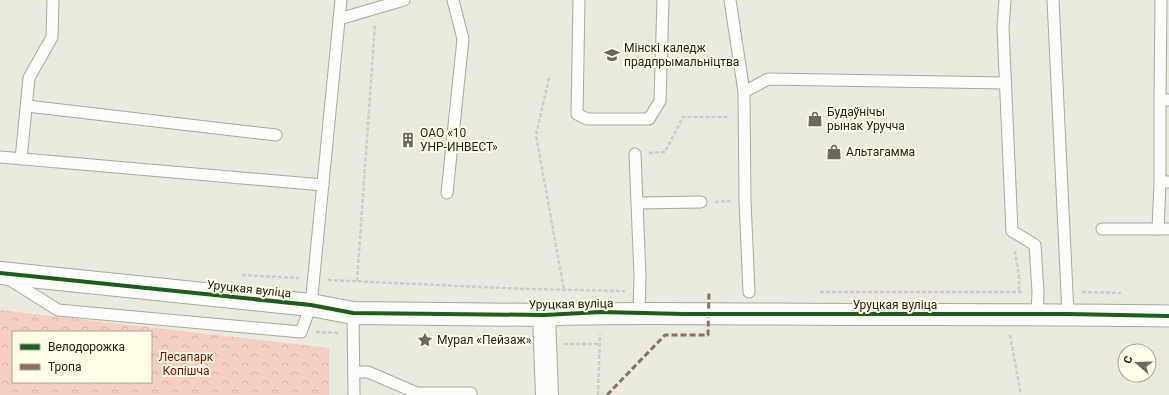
<svg xmlns="http://www.w3.org/2000/svg" width="1169" height="395" viewBox="0 0 1169 395" font-family="Roboto,sans-serif">
  <defs>
    <pattern id="forest-crowns" width="20" height="18" patternUnits="userSpaceOnUse"><rect width="20" height="18" fill="#f6cec1"/><path d="M2 6a3 3 0 1 1 6 0M12 15a3 3 0 1 1 6 0" fill="none" stroke="#d3b1a5"/></pattern>
  </defs>
  <rect width="100%" height="100%" fill="#ebeadf"/>
  <path fill="url(#forest-crowns)" fill-rule="evenodd" d="M0,310l329,38v47h-329zM13,332h138v50h-138z"/>
  <g fill="none" stroke-linecap="round" stroke-linejoin="round">
    <g stroke="#a9a8a0" stroke-width="13">
      <g id="service">
        <path d="M579,0l-2,114 10,5h62l11,-18 3,-101"/>
        <path d="M730,0l14,92 1,109 4,91"/>
        <path d="M1005,0l-2,28 9,203 23,14 3,47 -1,23"/>
        <path d="M1053,0l15,314"/>
        <path d="M1161,0l-1,100h9"/>
        <path d="M339,19l65,-19"/>
        <path d="M744,92l24,-13 237,4"/>
        <path d="M1160,100v82h9"/>
        <path d="M27,106l249,29"/>
        <path d="M635,154l5,122 -1,37"/>
        <path d="M0,157l323,28"/>
        <path d="M21,159l8,-81 23,-41 1,-37"/>
        <path d="M447,193l16,-154 -10,-39"/>
        <path d="M638,203l63,-1"/>
        <path d="M1102,229h67"/>
        <path d="M1158,229l2,-47"/>
        <path d="M7,278l51,32 243,22 10,-27 30,-305"/>
        <path d="M353,313l1,82"/>
        <path d="M354,372h14l49,21h54v2"/>
      </g>
    </g>
    <g stroke="#a9a8a0" stroke-width="23">
      <path id="minor" d="M544,315c77,-3 155,-1 232,-1 131,1 262,0 393,2"/>
    </g>
    <g stroke="#a9a8a0" stroke-width="24">
      <path id="tertiary" d="M0,273l311,32 42,8 191,2 3,80"/>
    </g>
    <g stroke="#cdccc8" stroke-width="2.5" stroke-dasharray="4 2" stroke-linecap="butt">
      <path d="M549,78l-13,57 28,155"/>
      <path d="M649,153l16,-1 18,-35h47"/>
      <path d="M715,202l15,-1"/>
      <path d="M1015,251l4,26v15"/>
      <path d="M242,275l57,3"/>
      <path d="M328,280l198,9 99,2"/>
      <path d="M357,281l18,-257"/>
      <path d="M820,292h203"/>
      <path d="M1082,292l39,1"/>
      <path d="M316,332l23,1"/>
      <path d="M1010,335l11,60"/>
      <path d="M564,344h36"/>
      <path d="M598,395l2,-61"/>
    </g>
    <use href="#service" stroke="#fcfcfa" stroke-width="11"/>
    <use href="#minor" stroke="#fcfcfa" stroke-width="21"/>
    <use href="#tertiary" stroke="#fcfcfa" stroke-width="22"/>
    <path stroke="#8d6e63" stroke-width="3" stroke-dasharray="6 3" stroke-linecap="butt" d="M607,395l58,-60h43l1,-43"/>
    <g stroke="#fffce7" stroke-width="6">
      <path id="cycleway" d="M0,273l311,32 42,8 191,2 57,-3 83,2h384l101,2"/>
    </g>
    <use href="#cycleway" stroke="#1b5e20" stroke-width="4"/>
  </g>
  <defs>
    <g id="university-bare" transform="scale(1.2)"><path d="M0-5L7-2L0 1L-7-2ZM-4 1L0 2.5L4 1V4Q0 6-4 4Z" fill="#6a6960" stroke="#fffce7" stroke-width="2.5" paint-order="stroke"/></g>
    <g id="shop-bare" transform="scale(1.2)"><path d="M-5-2.5h2.3a2.7 3.5 0 0 1 5.4 0H5L5.5 6h-11ZM-1.5-2.5h3a1.5 2.3 0 0 0-3 0Z" fill="#6a6960" stroke="#fffce7" stroke-width="2.5" paint-order="stroke"/></g>
    <g id="building-bare" transform="scale(1.2)"><path d="M-4-6H4V6H1V3H-1V6H-4ZM-2.5-4.3h1.7v1.8h-1.7ZM.8-4.3h1.7v1.8H.8ZM-2.5-1h1.7V.8h-1.7ZM.8-1h1.7V.8H.8Z" fill="#6a6960" stroke="#fffce7" stroke-width="2.5" paint-order="stroke"/></g>
    <g id="sight-bare" transform="scale(1.2)"><path d="M0-6L1.8-2.2L6-1.7L2.9 1.2L3.7 5.4L0 3.3L-3.7 5.4L-2.9 1.2L-6-1.7L-1.8-2.2Z" fill="#6a6960" stroke="#fffce7" stroke-width="2.5" paint-order="stroke"/></g>
  </defs>
  <g fill-rule="evenodd">
    <use href="#university-bare" x="612" y="55"/>
    <use href="#shop-bare" x="815" y="119"/>
    <use href="#building-bare" x="408" y="140"/>
    <use href="#shop-bare" x="834" y="152"/>
    <use href="#sight-bare" x="425" y="340"/>
  </g>
  <g text-anchor="middle" stroke-width="4" stroke-linejoin="round" paint-order="stroke">
    <g font-size="12" fill="#24231c" stroke="#fffce7" text-anchor="start">
      <text x="624" y="52">Мінскі каледж<tspan x="624" dy="14">прадпрымальніцтва</tspan></text>
      <text x="827" y="116">Будаўнічы<tspan x="827" dy="14">рынак Уручча</tspan></text>
      <text x="420" y="137">ОАО «10<tspan x="420" dy="14">УНР-ИНВЕСТ»</tspan></text>
      <text x="846" y="156">Альтагамма</text>
      <text x="437" y="344">Мурал «Пейзаж»</text>
    </g>
    <g font-size="12" fill="#24231c" stroke="#fffce7">
      <text transform="translate(249 289) rotate(6)" y="4">Уруцкая вуліца</text>
      <text transform="translate(571 304) rotate(-1)" y="4">Уруцкая вуліца</text>
      <text x="895" y="309">Уруцкая вуліца</text>
    </g>
    <g font-size="12" fill="#770c00" stroke="#fffce7">
      <text x="186" y="361">Лесапарк<tspan x="186" dy="14">Копішча</tspan></text>
    </g>
  </g>
  <rect x="12" y="331" width="140" height="52" fill="#fffce7" stroke="#a7a596"/>
  <rect x="20" y="344" width="20" height="6" fill="#1b5e20" stroke="#a7a596"/>
  <text x="48" y="351" font-size="12" fill="#24231c">Велодорожка</text>
  <rect x="20" y="364" width="20" height="6" fill="#8d6e63" stroke="#a7a596"/>
  <text x="48" y="371" font-size="12" fill="#24231c">Тропа</text>
  <g transform="translate(1137 363) rotate(290)"><circle r="19" fill="#fffce7" stroke="#a7a596"/>
  <path d="M0-3L7 15L0 10L-7 15Z" fill="#6a6960"/>
  <text y="-6" font-size="11" font-weight="bold" text-anchor="middle" fill="#24231c">С</text>
  </g>
</svg>
